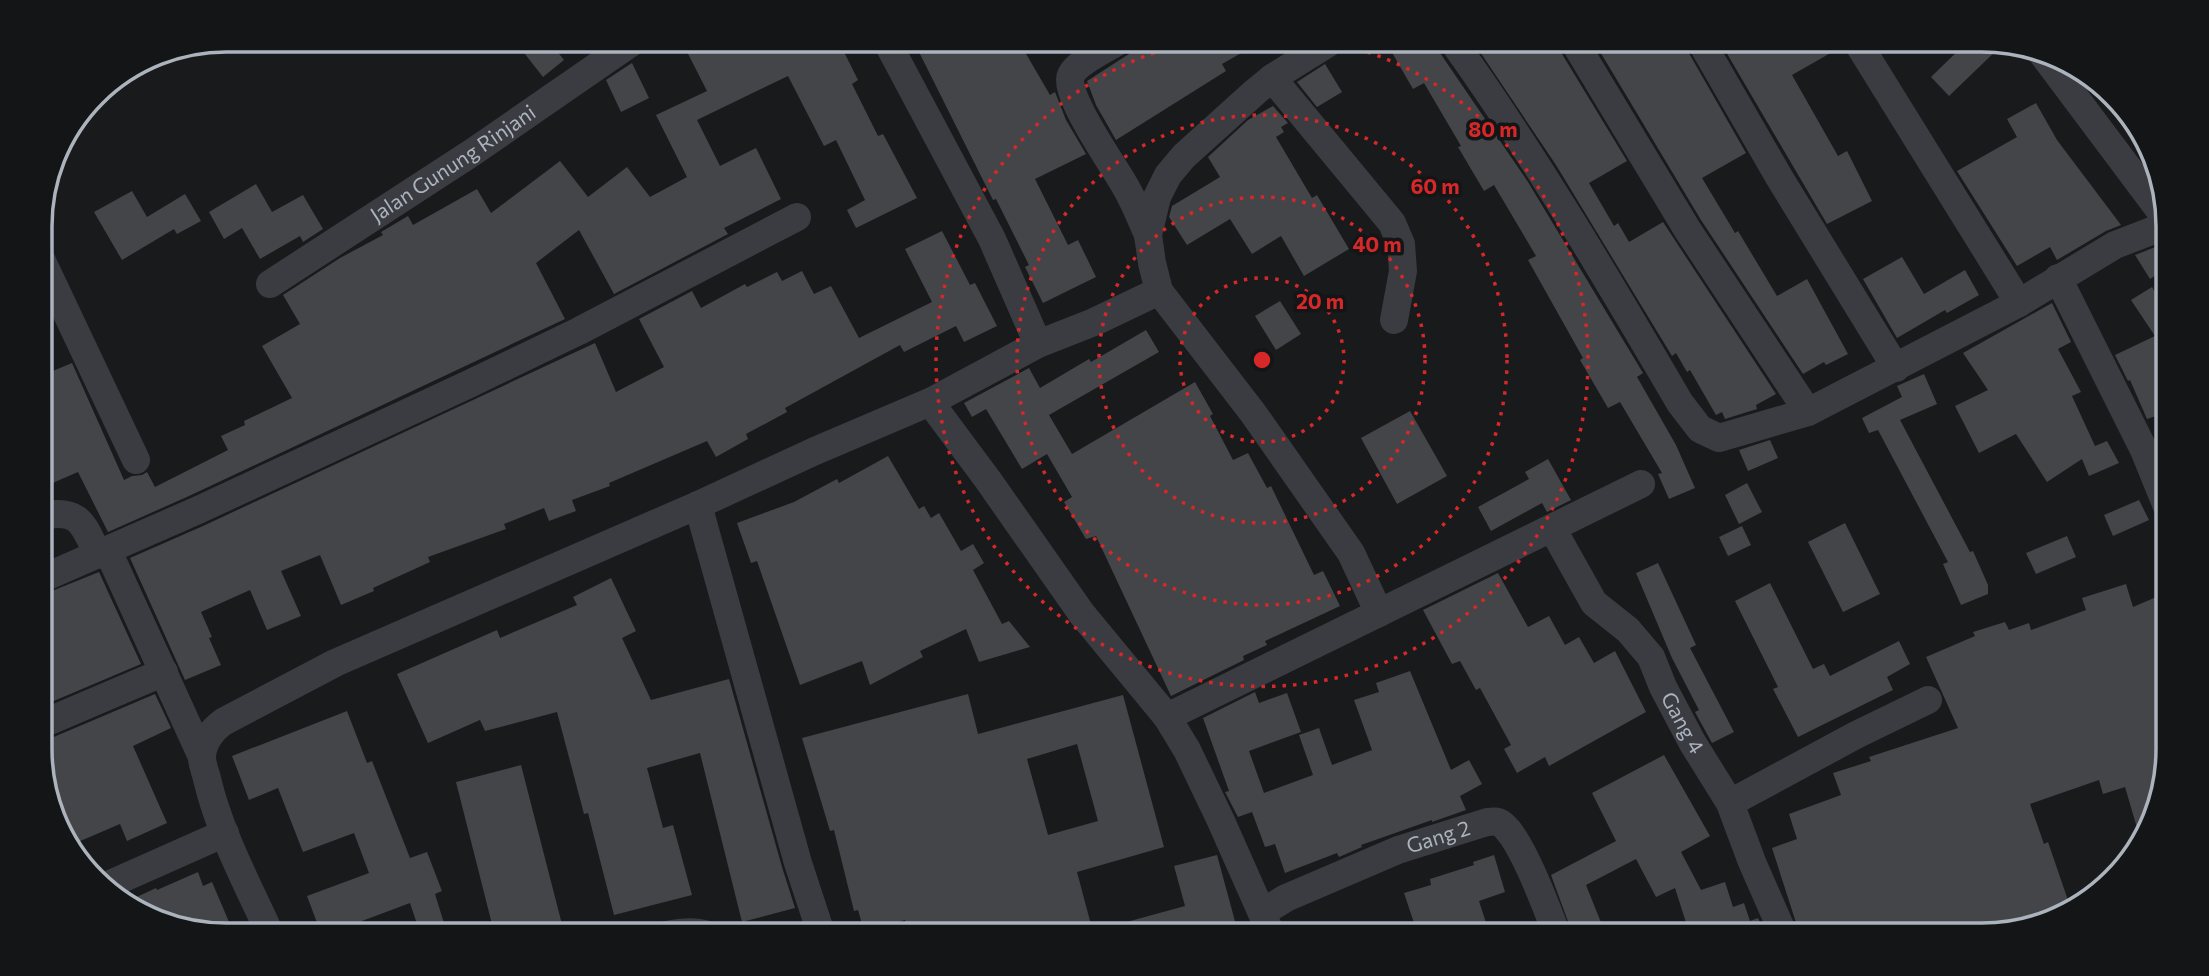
<svg xmlns="http://www.w3.org/2000/svg" width="2209" height="976" viewBox="0 0 2209 976" font-family="Commissioner,sans-serif">
  <rect width="100%" height="100%" fill="#191a1c"/>
  <g fill="#434549" fill-rule="evenodd">
    <path d="M514,40h34l16,20 -21,17z"/>
    <path d="M681,40h157l20,40 -6,4 26,52 5,-2 34,64 -61,30 -9,-18 18,-10 -29,-60 -12,6 -36,-70 -91,44 23,46 36,-18 25,51 -57,29 4,6 -114,60 -35,-64 -43,33 29,56 -376,177 -81,36 -30,-60 -37,16v-112l31,-13 52,117 8,-4 10,-1 5,-3 8,15 73,-37 -7,-14 24,-11 -1,-4 48,-23 -30,-52 38,-22 -17,-29 57,-37 43,-23 -2,-3 27,-16 5,9 64,-36 14,24 69,-52 28,36 39,-30 23,30 37,-20 -31,-62 51,-24z"/>
    <path d="M913,40h105l32,55 5,-3 11,28 20,34 -51,25 33,66 10,-5 18,37 -53,26 -18,-36 4,-2 -33,-66 -3,1z"/>
    <path d="M1143,40h121l-42,24 4,7 -110,69 -20,-35 -9,-24 42,-27 7,-9z"/>
    <path d="M1406,40h30l2,10 90,132 115,191 -6,4 39,68 19,43 -26,11 -11,-25 4,-1 -42,-71 -12,6 -28,-48 3,-2 -55,-98 8,-4 -42,-71 -10,6 -26,-44 3,-1 -37,-63 -11,6 -23,-40z"/>
    <path d="M1472,40h84l3,9 68,112 -38,22 25,43 4,-3 11,19 34,-20 113,172 -20,11 1,4 -32,10 -3,-7 -6,3 -26,-45 -3,2 -11,-19 -4,3 -116,-191z"/>
    <path d="M1593,40h90l3,8 60,105 -44,25 33,55 3,-2 39,65 30,-17 41,75 -22,11 -2,-3 -21,12 -102,-154z"/>
    <path d="M1719,40h120l2,7 -49,28 46,81 9,-5 25,50 -45,23z"/>
    <path d="M1969,40h13l21,4 -54,52 -18,-19z"/>
    <path d="M632,63l17,35 -28,14 -15,-32z"/>
    <path d="M1325,64l17,28 -25,15 -20,-25z"/>
    <path d="M2036,103l21,37 64,85 -15,6 -49,29 -7,-13 -33,19 -60,-95 60,-34 -10,-18z"/>
    <path d="M1273,106l15,17 -7,4 3,5 -8,5 36,61 5,-3 32,54 -45,27 -23,-40 -29,18 -22,-35 -43,26 -18,-28 3,-11 48,-29 -12,-20 40,-37z"/>
    <path d="M256,184l16,28 31,-17 20,34 -20,13 -3,-6 -40,23 -18,-31 -18,11 -15,-27z"/>
    <path d="M132,191l15,26 38,-23 16,27 -24,13 -3,-5 -52,31 -28,-48z"/>
    <path d="M942,231l28,54 5,-2 22,43 -33,16 -8,-16 -52,26 -4,-7 -115,63 2,4 -41,22 2,5 -32,18 -9,-16 -98,42 1,3 -38,14 4,11 -27,10 -5,-13 -40,16 2,5 -78,28 2,5 -57,26 1,3 -33,14 -21,-50 -39,16 20,45 -34,14 -17,-40 -49,22 11,25 -3,1 12,27 -36,15 -55,-122 73,-32 392,-183 21,49 48,-25 -25,-48 53,-28 9,17 44,-24 2,3 30,-15 5,9 20,-10 12,23 17,-8 28,52 73,-36 -27,-53z"/>
    <path d="M2158,246l9,16v6l-17,11 -15,-24z"/>
    <path d="M1902,257l22,37 41,-24 14,25 -32,18 -2,-3 -48,28 -34,-59z"/>
    <path d="M2152,287l15,24 1,101 -21,7 -17,-39 -2,1 -13,-26 40,-19 -24,-36z"/>
    <path d="M1280,301l21,33 -25,16 -21,-34z"/>
    <path d="M2052,303l19,39 -13,7 23,43 -9,4 23,50 12,-5 12,22 -30,13 -7,-17 -35,23 -31,-48 -37,19 -24,-47 33,-16 -25,-37z"/>
    <path d="M1146,330l13,22 -110,63 23,39 123,-72 18,32 -3,2 23,44 15,-7 19,35 4,-2 43,89 9,-4 17,35 -75,35 2,4 -24,11 1,4 -73,36 -75,-160 -10,3 -22,-37 8,-5 -25,-43 -25,15 -36,-60 -14,8 -8,-14 65,-35 11,20 49,-29 2,3z"/>
    <path d="M1924,374l13,30 -37,16 70,132 3,-1 15,34v9l-27,11 -18,-41 5,-2 -70,-132 -9,3 -7,-15 40,-21 -5,-11z"/>
    <path d="M1410,411l37,65 -50,28 -36,-66z"/>
    <path d="M1770,440l8,18 -30,13 -9,-21z"/>
    <path d="M888,456l31,53 5,-3 7,12 8,-5 22,38 12,-7 11,19 -11,7 29,54 7,-3 21,26 -51,15 -13,-33 -46,22 3,6 -53,28 -8,-24 -62,24 -43,-124 -6,2 -14,-40 57,-21 43,-23 2,4z"/>
    <path d="M1548,459l23,41 -24,12 -5,-9 -51,28 -13,-24 51,-28 -4,-7z"/>
    <path d="M1747,483l15,29 -23,12 -14,-29z"/>
    <path d="M2139,500l10,20 -36,16 -9,-21z"/>
    <path d="M1845,523l35,71 -37,18 -35,-70z"/>
    <path d="M1742,526l9,19 -23,11 -9,-19z"/>
    <path d="M2067,536l9,21 -40,17 -10,-21z"/>
    <path d="M1658,563l38,82 -6,3 44,84 -22,11 -17,-31 4,-2 -27,-52 -36,-85z"/>
    <path d="M99,572l42,92 -99,42v-111z"/>
    <path d="M1498,573l30,54 21,-11 16,29 14,-8 15,26 21,-12 31,61 -97,54 -4,-9 -28,16 -13,-24 7,-4 -31,-57 -4,2 -16,-29 -8,3 -29,-54z"/>
    <path d="M611,578l25,53 -14,7 29,62 78,-21 53,188 13,41 -53,14 -42,-169 -53,15 16,60 10,-3 19,70 -78,20 -26,-102 -4,1 -27,-102 -72,19 -5,-11 -52,23 -31,-69 100,-44 3,8 77,-33 -4,-8z"/>
    <path d="M1770,583l43,86 11,-5 6,12 69,-35 11,23 -23,13 6,13 -95,47 -25,-48 5,-2 -43,-86z"/>
    <path d="M2126,584l7,23 35,-15 1,158 -2,10 -8,1 5,14 -9,45 -15,18 -15,-51 -22,7 -4,-14 -69,24 14,40 4,-2 23,67 -77,26h-194l-28,-87 25,-9 -8,-25 52,-19 -8,-22 38,-12 -2,-4 89,-29 -32,-71 49,-21 -2,-4 32,-10 4,8 20,-7 2,7 55,-20 -4,-12z"/>
    <path d="M1410,671l41,99 18,-10 13,24 -22,12 6,14 -34,12v-2l-71,25 1,2 -23,10 -2,-4 -52,20 -10,-29 -10,3 -13,-35 -14,5 -13,-25 4,-1 -26,-73 52,-26 4,11 28,-10 14,39 -52,19 15,42 49,-18 -14,-40 20,-7 13,37 40,-15 -18,-50 25,-8 -3,-9z"/>
    <path d="M155,694l16,34 -38,18 34,77 -40,18 -7,-17 -49,21 -29,-71v-34l7,-1z"/>
    <path d="M968,694l10,40 145,-39 41,152 -87,25 17,64h-185l-4,-16 -41,11 -6,-21 -4,1 -20,-81 -4,1 -28,-93zM1077,744l21,77 -50,14 -21,-76z"/>
    <path d="M347,711l20,52 5,-2 38,97 17,-6 15,39 -7,3 13,42h-27l-11,-33 -88,33 -15,-40 62,-23 -15,-40 -51,19 -25,-64 -29,12 -17,-44z"/>
    <path d="M1664,755l46,81 -29,16 20,38 24,-8 8,25 11,-4 6,18 8,-3 8,17h-76l-15,-47 -19,9 -20,-38 -50,26 20,50h-33l-22,-60 65,-34 -24,-48z"/>
    <path d="M521,765l44,171h-70l-39,-154z"/>
    <path d="M1217,855l22,81h-137l-1,-7 84,-23 -11,-40z"/>
    <path d="M1494,855l11,37 -26,9 11,34h-47l-1,-5 -24,5 -14,-42 27,-8 -1,-6 44,-14 -1,-3z"/>
    <path d="M198,872l5,14 9,-4 23,54 -79,-14 -28,-21 28,-13 1,2z"/>
  </g>
  <g fill="none" stroke-linecap="round" stroke-linejoin="round">
    <path stroke="#3a3c41" stroke-width="14" d="M638,936c25,-9 63,-19 85,0"/>
    <g stroke="#3a3c41" stroke-width="28">
      <path d="M886,40l106,199 46,105"/>
      <path d="M1120,40c-12,8 -43,22 -49,35 -9,18 43,91 54,111 9,15 16,33 23,49"/>
      <path d="M1333,40l-61,38 -17,14 -71,64 -16,19 -11,22 -9,38 4,28 7,28 94,122 98,140 28,60"/>
      <path d="M1452,40c83,116 156,240 228,363l20,26 19,9 89,-26 211,-109 96,-58 52,-20"/>
      <path d="M1573,40l114,189 121,183"/>
      <path d="M1700,40l79,137 117,191"/>
      <path d="M1856,40l163,263"/>
      <path d="M2041,52l126,168"/>
      <path d="M1272,78l120,145 9,21 2,27 -9,49"/>
      <path d="M41,259l95,201"/>
      <path d="M2058,278l86,172 24,59"/>
      <path id="s1" d="M270,284l203,-132 162,-112"/>
      <path d="M930,402l58,78 94,134 85,103 20,33 34,71 51,115"/>
      <path d="M698,505l100,358 24,73"/>
      <path d="M41,516c39,-8 42,8 57,39"/>
      <path id="s2" d="M1552,528l42,75 34,27 23,27 12,30 29,55 38,61 22,59 32,73"/>
      <path d="M108,551l94,206"/>
      <path d="M41,579l155,-68 273,-127 110,-53 218,-114"/>
      <path d="M1167,717l474,-233"/>
      <path d="M42,724l122,-52"/>
      <path d="M1730,803l126,-68 72,-35"/>
      <path d="M108,885l117,-52"/>
      <path id="s3" d="M1263,912l23,-14 112,-48 89,-28c4,0 8,-1 11,0 20,6 51,92 59,113"/>
      <path d="M271,936c-23,-51 -51,-102 -64,-157 -1,-6 -5,-14 -5,-21 0,-15 10,-28 21,-36l112,-59 363,-158 117,-54 115,-49 108,-58 56,-22 65,-31"/>
    </g>
  </g>
  <g fill="none" stroke="#d62828" stroke-width="3.5" stroke-dasharray="3.5 7">
    <circle cx="1262" cy="360" r="82"/>
    <circle cx="1262" cy="360" r="163"/>
    <circle cx="1262" cy="360" r="245"/>
    <path d="M1327 41A326 326 0 1 1 1197 41"/>
  </g>
  <g text-anchor="middle" stroke-width="7" stroke-linejoin="round" paint-order="stroke">
    <g font-size="21" fill="#abb3bd" stroke="#141517">
      <text dy="7" stroke="none"><textPath href="#s1" startOffset="219">Jalan Gunung Rinjani</textPath></text>
      <text dy="7" stroke="none"><textPath href="#s2" startOffset="238">Gang 4</textPath></text>
      <text dy="7" stroke="none"><textPath href="#s3" startOffset="191">Gang 2</textPath></text>
    </g>
  </g>
  <path d="M0 0H2209V976H0ZM226 52H1982A174 174 0 0 1 2156 226V749A174 174 0 0 1 1982 923H226A174 174 0 0 1 52 749V226A174 174 0 0 1 226 52Z" fill="#141517" fill-rule="evenodd"/>
  <path fill="none" stroke="#abb3bd" stroke-width="3.5" d="M226 52H1982A174 174 0 0 1 2156 226V749A174 174 0 0 1 1982 923H226A174 174 0 0 1 52 749V226A174 174 0 0 1 226 52Z"/>
  <circle cx="1262" cy="360" r="10" fill="#d62828" stroke="#141517" stroke-width="3.5"/>
  <g font-size="21" text-anchor="middle" font-weight="bold" fill="#d62828" stroke="#141517" stroke-width="7" stroke-linejoin="round" paint-order="stroke">
    <text x="1493" y="137">80 m</text>
    <text x="1435" y="194">60 m</text>
    <text x="1377" y="252">40 m</text>
    <text x="1320" y="309">20 m</text>
  </g>
</svg>
